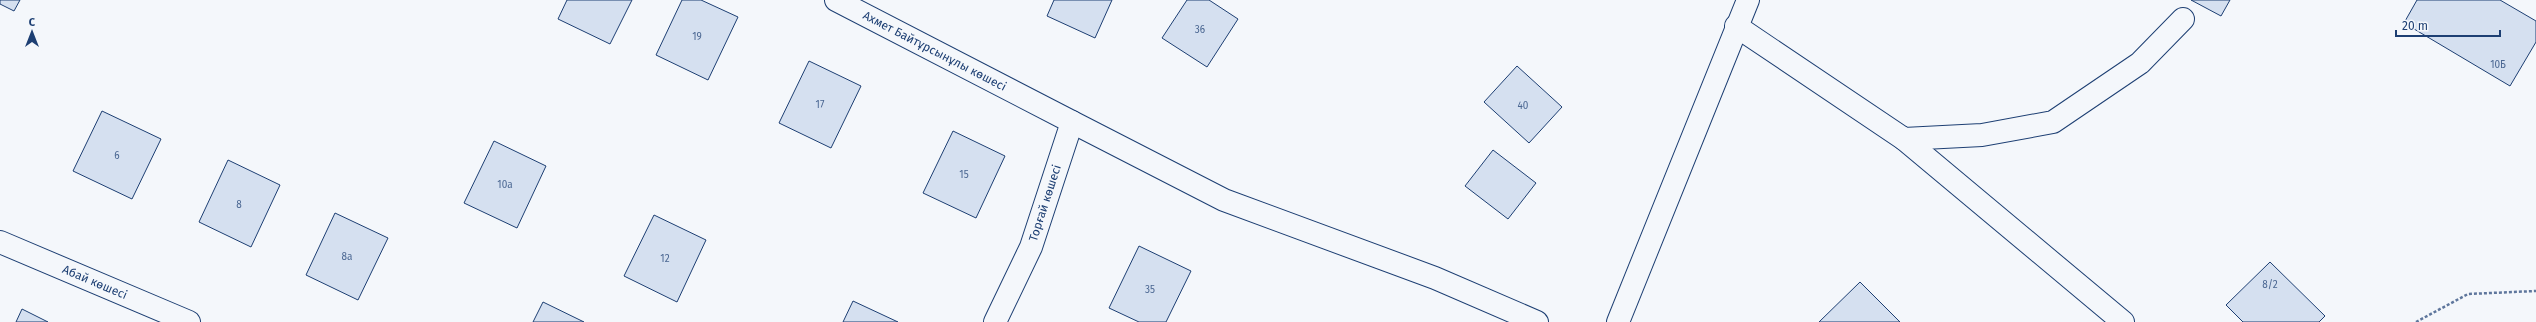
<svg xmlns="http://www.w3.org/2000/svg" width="2536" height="322" viewBox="0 0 2536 322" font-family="'Fira Sans',sans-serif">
  <rect width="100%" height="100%" fill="#f4f7fb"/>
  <g fill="#d5e0f0" stroke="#1d3f73">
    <path d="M0,0h20l-6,11 -14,-7z"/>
    <path d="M567,0h65l-22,44 -52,-25z"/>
    <path d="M682,0h19l37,17 -30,63 -52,-25z"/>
    <path d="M1054,0h58l-17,38 -48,-22z"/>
    <path d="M1187,0h22l29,19 -31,48 -45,-29z"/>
    <path d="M2191,0h39l-9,16z"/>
    <path d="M2417,0h83l36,21v21l-26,44 -106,-63z"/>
    <path d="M809,61l52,25 -30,62 -52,-25z"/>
    <path d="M1517,66l45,41 -33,36 -45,-41z"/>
    <path d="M102,111l59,28 -29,60 -59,-28z"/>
    <path d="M953,131l52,25 -29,62 -53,-25z"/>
    <path d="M494,141l52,25 -29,62 -53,-25z"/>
    <path d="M1493,150l43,33 -28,36 -43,-33z"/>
    <path d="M228,160l52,25 -29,62 -52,-25z"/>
    <path d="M335,213l53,25 -30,62 -52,-25z"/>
    <path d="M654,215l52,25 -29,62 -53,-26z"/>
    <path d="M1139,246l52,25 -25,51h-27l-30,-14z"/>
    <path d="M2270,262l55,54 -6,6h-76l-17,-17z"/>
    <path d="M1860,282l40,40h-81z"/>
    <path d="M853,301l45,21h-55z"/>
    <path d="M543,302l41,20h-51z"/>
    <path d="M22,309l26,13h-32z"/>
  </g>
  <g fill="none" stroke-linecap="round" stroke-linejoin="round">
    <g stroke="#1d3f73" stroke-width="24">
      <g id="minor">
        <path id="s1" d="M836,0l236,122 -41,125 -36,75"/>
        <path d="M1736,26l168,113 78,-4 71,-13 87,-59 43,-44"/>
        <path d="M1072,122l152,78 211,78 102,44"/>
        <path d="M1904,139l219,183"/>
        <path id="s2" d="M0,242l189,80"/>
        <path d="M1618,322l130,-322"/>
      </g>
    </g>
    <path stroke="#5e769c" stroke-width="2.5" stroke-dasharray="3 2" stroke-linecap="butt" d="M2416,322l52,-28 68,-3"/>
    <use href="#minor" stroke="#f4f7fb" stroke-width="22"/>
  </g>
  <g text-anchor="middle" stroke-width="3" stroke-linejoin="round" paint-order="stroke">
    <g font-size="10" fill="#4b6792">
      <text x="1200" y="33">36</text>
      <text x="697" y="40">19</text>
      <text x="2498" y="68">10Б</text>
      <text x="820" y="108">17</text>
      <text x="1523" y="109">40</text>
      <text x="117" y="159">6</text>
      <text x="964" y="178">15</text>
      <text x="505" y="188">10а</text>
      <text x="239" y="208">8</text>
      <text x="347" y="260">8а</text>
      <text x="665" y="262">12</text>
      <text x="2270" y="288">8/2</text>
      <text x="1150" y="293">35</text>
    </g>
    <g font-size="12" fill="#1d3f73" stroke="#f4f7fb">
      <text dy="4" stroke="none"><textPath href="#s1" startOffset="111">Ахмет Байтұрсынұлы көшесі</textPath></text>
      <text transform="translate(1045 203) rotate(-72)" y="4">Торғай көшесі</text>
      <text dy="4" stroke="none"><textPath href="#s2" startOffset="103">Абай көшесі</textPath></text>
    </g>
  </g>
  <g transform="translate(32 32)" stroke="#f4f7fb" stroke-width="3" paint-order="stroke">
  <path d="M0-3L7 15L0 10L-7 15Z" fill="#1d3f73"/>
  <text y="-6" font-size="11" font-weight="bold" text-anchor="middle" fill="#1d3f73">С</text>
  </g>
  <path d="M2396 30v6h104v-6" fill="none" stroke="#1d3f73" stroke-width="2"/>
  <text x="2402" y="30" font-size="12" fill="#1d3f73" stroke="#f4f7fb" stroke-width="3" paint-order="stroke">20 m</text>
</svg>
